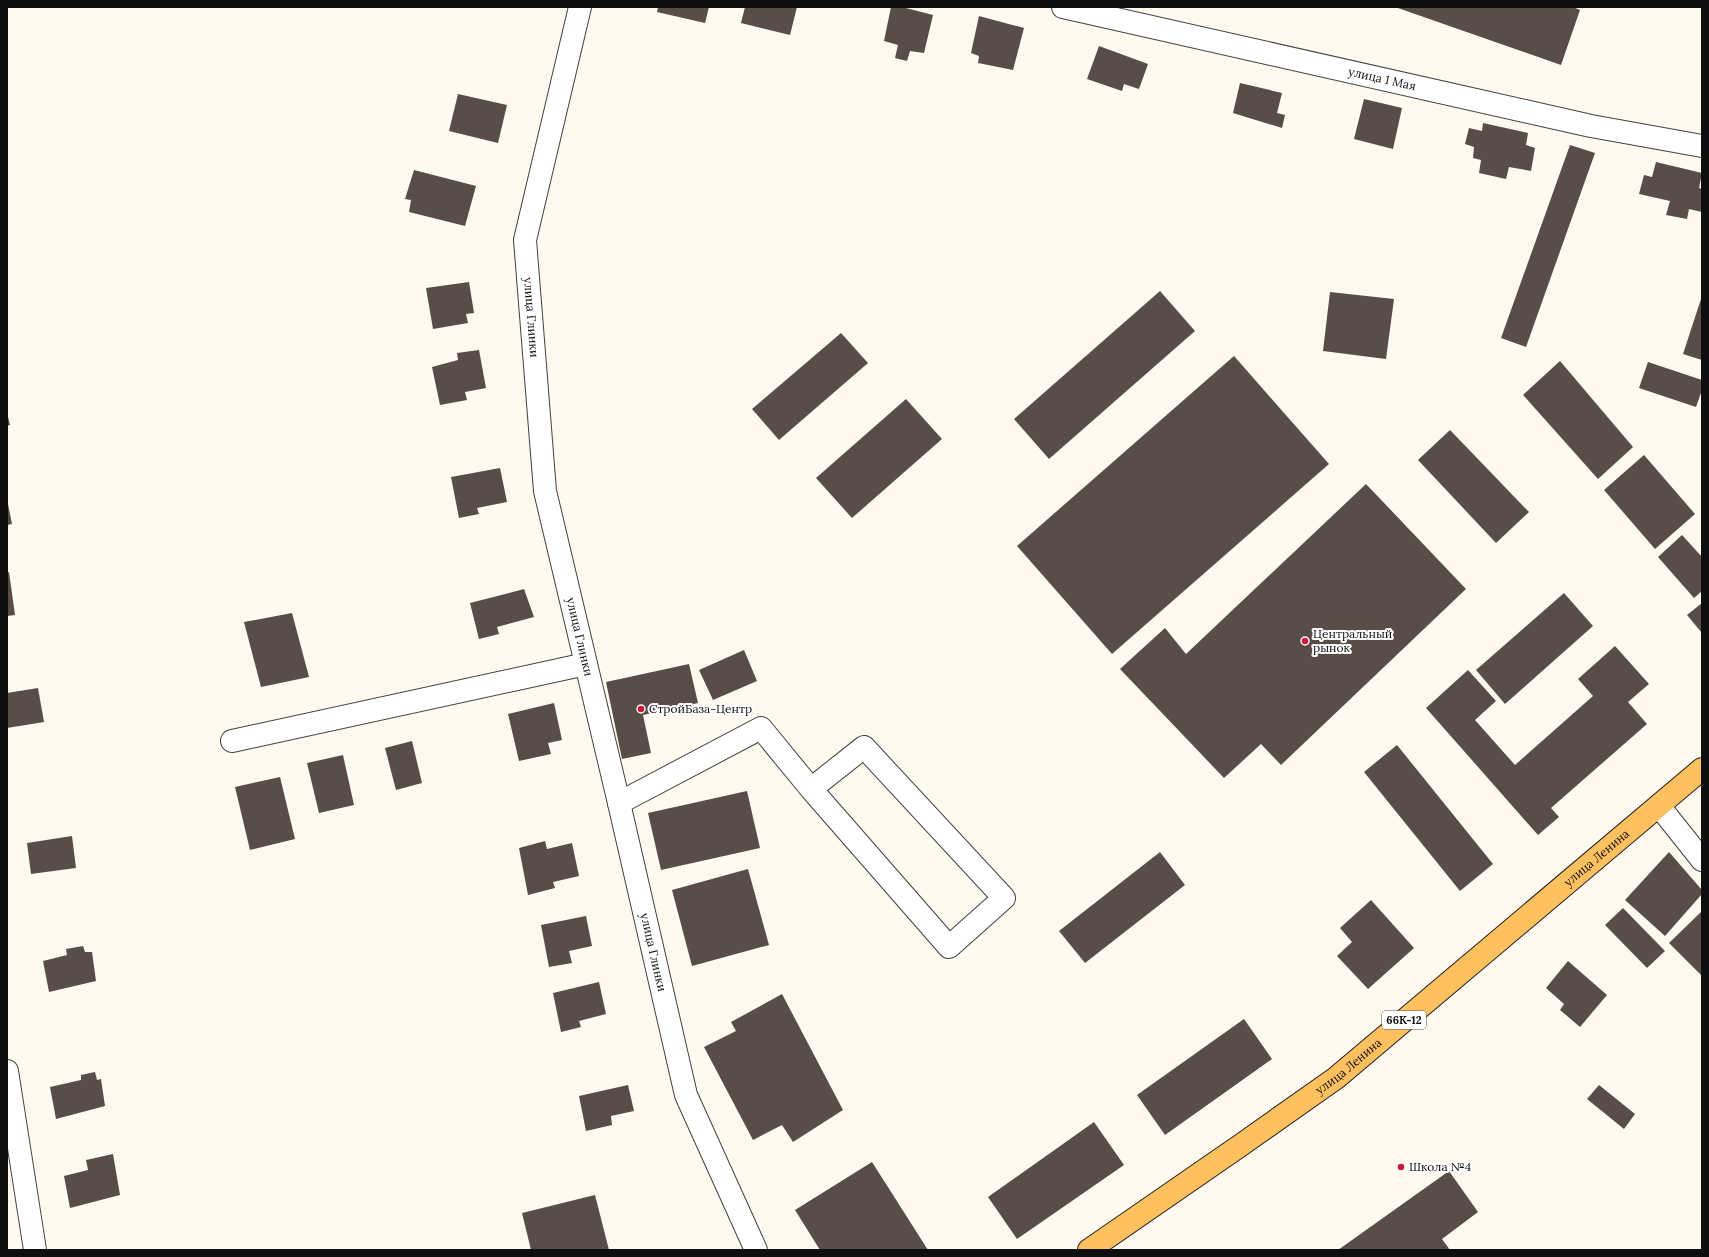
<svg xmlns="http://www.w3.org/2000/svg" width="1709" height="1257" viewBox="0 0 1709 1257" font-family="Lora,serif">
  <rect width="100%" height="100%" fill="#fffaef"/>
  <g fill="#584d49">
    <path d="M658,7h51l-4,16 -48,-11z"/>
    <path d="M745,7h52l-7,28 -49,-12z"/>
    <path d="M891,7h11l31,8 -9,38 -14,-2 -3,10 -12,-3 3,-13 -14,-4z"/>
    <path d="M1395,7h178l7,3 -19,55z"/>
    <path d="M979,16l45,12 -11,42 -35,-7 1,-7 -8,-3z"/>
    <path d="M1099,46l49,18 -9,25 -15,-5 -2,7 -35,-12z"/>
    <path d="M1240,83l42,10 -5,20 8,2 -3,13 -49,-15z"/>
    <path d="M458,94l49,11 -9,38 -49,-12z"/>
    <path d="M1364,99l38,9 -9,41 -39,-10z"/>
    <path d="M1483,123l45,10 -2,12 9,3 -4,23 -22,-4 -3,12 -27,-6 2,-13 -8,-2 1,-11 -9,-3 4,-16 13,3z"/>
    <path d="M1570,145l25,8 -69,194 -25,-9z"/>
    <path d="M1656,162l46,11 -3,15 3,1v23l-13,-3 -2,10 -21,-4 4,-14 -31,-7 5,-19 8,2z"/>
    <path d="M414,170l62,16 -11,40 -56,-14 2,-12 -6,-1z"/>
    <path d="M469,282l5,31 -8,1 2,9 -35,6 -7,-41z"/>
    <path d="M1160,291l35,40 -146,128 -35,-40z"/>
    <path d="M1330,292l64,7 -8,60 -63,-8z"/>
    <path d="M1702,296v64l-19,-6z"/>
    <path d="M841,333l27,30 -89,77 -27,-31z"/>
    <path d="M479,350l7,38 -21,4 2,8 -27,5 -8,-38 26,-7 -1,-7z"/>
    <path d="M1234,356l95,108 -217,190 -95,-108z"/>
    <path d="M1560,361l73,86 -35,32 -75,-84z"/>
    <path d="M1648,362l54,18v10l-6,17 -57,-19z"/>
    <path d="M906,399l36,40 -90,79 -36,-40z"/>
    <path d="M7,413l3,12 -3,1z"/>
    <path d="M1450,430l79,82 -33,31 -78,-83z"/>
    <path d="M1644,455l51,59 -40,35 -51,-59z"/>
    <path d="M500,468l7,34 -30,6 2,6 -20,4 -8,-41z"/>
    <path d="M1366,484l100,105 -185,176 -20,-21 -37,34 -104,-109 45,-41 21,26z"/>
    <path d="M7,499l5,25 -5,1z"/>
    <path d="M1682,535l20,22v34l-8,7 -36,-41z"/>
    <path d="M9,572l6,43 -8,1v-43z"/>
    <path d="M524,589l10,28 -37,10 2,7 -20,5 -9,-36z"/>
    <path d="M1564,593l29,33 -88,78 -29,-34z"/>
    <path d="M1702,603v30l-15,-18z"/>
    <path d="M292,613l17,64 -48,10 -17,-65z"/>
    <path d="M1615,646l34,38 -21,18 19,22 -96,84 8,9 -21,18 -112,-127 42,-38 28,31 -21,19 40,45 78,-69 -15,-17z"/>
    <path d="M744,650l13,31 -44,19 -14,-30z"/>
    <path d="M689,664l9,39 -55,12 8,38 -29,6 -16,-77z"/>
    <path d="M38,688l6,34 -37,6v-35z"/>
    <path d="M554,703l8,37 -14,3 3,11 -32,7 -11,-47z"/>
    <path d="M412,741l10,42 -26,7 -11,-42z"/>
    <path d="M1397,745l96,119 -33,27 -96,-119z"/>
    <path d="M343,755l11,50 -35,8 -12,-50z"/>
    <path d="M280,777l15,62 -45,11 -15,-63z"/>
    <path d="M747,791l13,57 -99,22 -13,-57z"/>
    <path d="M72,836l4,32 -45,6 -4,-31z"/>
    <path d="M545,841l2,8 25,-6 7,33 -26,6 2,6 -27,7 -9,-47z"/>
    <path d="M1160,852l25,33 -100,78 -26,-32z"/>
    <path d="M1669,852l33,38v4l-37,42 -40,-36z"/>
    <path d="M748,869l21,76 -77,21 -20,-76z"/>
    <path d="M1371,900l43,48 -46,41 -31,-33 15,-14 -12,-14z"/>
    <path d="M1623,908l42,43 -18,17 -42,-43z"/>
    <path d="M1702,911v65l-33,-33z"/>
    <path d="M586,916l6,30 -23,5 3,12 -23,4 -8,-42z"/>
    <path d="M83,946l2,6h7l4,29 -47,11 -6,-31 24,-6 -1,-6z"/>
    <path d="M1568,961l39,34 -27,32 -20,-17 4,-6 -18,-16z"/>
    <path d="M599,982l7,32 -27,7 2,6 -20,5 -8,-39z"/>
    <path d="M782,994l61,116 -50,32 -11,-17 -29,15 -49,-93 32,-16 -5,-9z"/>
    <path d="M1244,1019l28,40 -107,76 -28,-40z"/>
    <path d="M95,1072l2,8 4,-1 4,27 -49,13 -6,-32 31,-7v-5z"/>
    <path d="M628,1085l6,26 -23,5 1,9 -26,6 -7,-35z"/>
    <path d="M1599,1085l36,29 -11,15 -37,-30z"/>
    <path d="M1094,1122l30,43 -107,74 -29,-42z"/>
    <path d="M113,1154l7,41 -50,13 -6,-32 24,-6 -2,-10z"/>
    <path d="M872,1162l56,88h-108l-25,-40z"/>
    <path d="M1449,1171l29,41 -36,27 8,11h-112z"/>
    <path d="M595,1195l14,55h-78l-9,-37z"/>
  </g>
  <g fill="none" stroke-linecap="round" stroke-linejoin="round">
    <g stroke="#414141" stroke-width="24">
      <g id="minor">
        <path id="s1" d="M580,7l-55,233 20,251 74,312 67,292 70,155"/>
        <path id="s2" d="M1063,7l528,119 111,20"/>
        <path d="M232,741l354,-77"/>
        <path d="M619,803l142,-75 50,61 138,158 55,-49 -140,-151 -53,42"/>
        <path d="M1659,806l43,54"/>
        <path d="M7,1071l28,179"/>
      </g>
    </g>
    <g stroke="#1f1f1f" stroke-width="24">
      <g id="major">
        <path id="s3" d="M1089,1250l152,-105 95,-67 366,-309"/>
      </g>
    </g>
    <use href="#minor" stroke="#fff" stroke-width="22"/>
    <use href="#major" stroke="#ffc15f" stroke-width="22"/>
  </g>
  <g fill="#ce1639" stroke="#fff" stroke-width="1.5">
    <circle cx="1305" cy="641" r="4"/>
    <circle cx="641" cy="709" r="4"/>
    <circle cx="1401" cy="1167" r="4"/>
  </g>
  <g text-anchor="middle" stroke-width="4" stroke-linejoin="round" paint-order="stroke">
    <rect fill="#fff" stroke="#565656" stroke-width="1" x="1382" y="1011" width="44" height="18" rx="3"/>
    <g font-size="11" font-weight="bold" fill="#0e0e0e">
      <text x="1404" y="1024">66К-12</text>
    </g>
    <g font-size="12" fill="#0e0e0e" stroke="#fff">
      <text dy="4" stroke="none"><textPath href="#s2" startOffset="327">улица 1 Мая</textPath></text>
      <text dy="4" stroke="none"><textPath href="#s1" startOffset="317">улица Глинки</textPath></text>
      <text dy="4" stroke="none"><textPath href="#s1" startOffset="641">улица Глинки</textPath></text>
      <text dy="4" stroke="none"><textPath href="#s3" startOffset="642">улица Ленина</textPath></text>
      <text dy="4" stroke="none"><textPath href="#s1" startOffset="965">улица Глинки</textPath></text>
      <text dy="4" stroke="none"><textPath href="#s3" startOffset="318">улица Ленина</textPath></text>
    </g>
    <g font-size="12" fill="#0e0e0e" stroke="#fff" text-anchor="start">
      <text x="1313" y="638">Центральный<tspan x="1313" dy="14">рынок</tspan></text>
      <text x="649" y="713">СтройБаза-Центр</text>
      <text x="1409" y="1171">Школа №4</text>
    </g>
  </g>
  <rect width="1709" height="1257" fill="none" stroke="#0e0e0e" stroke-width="16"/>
</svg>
